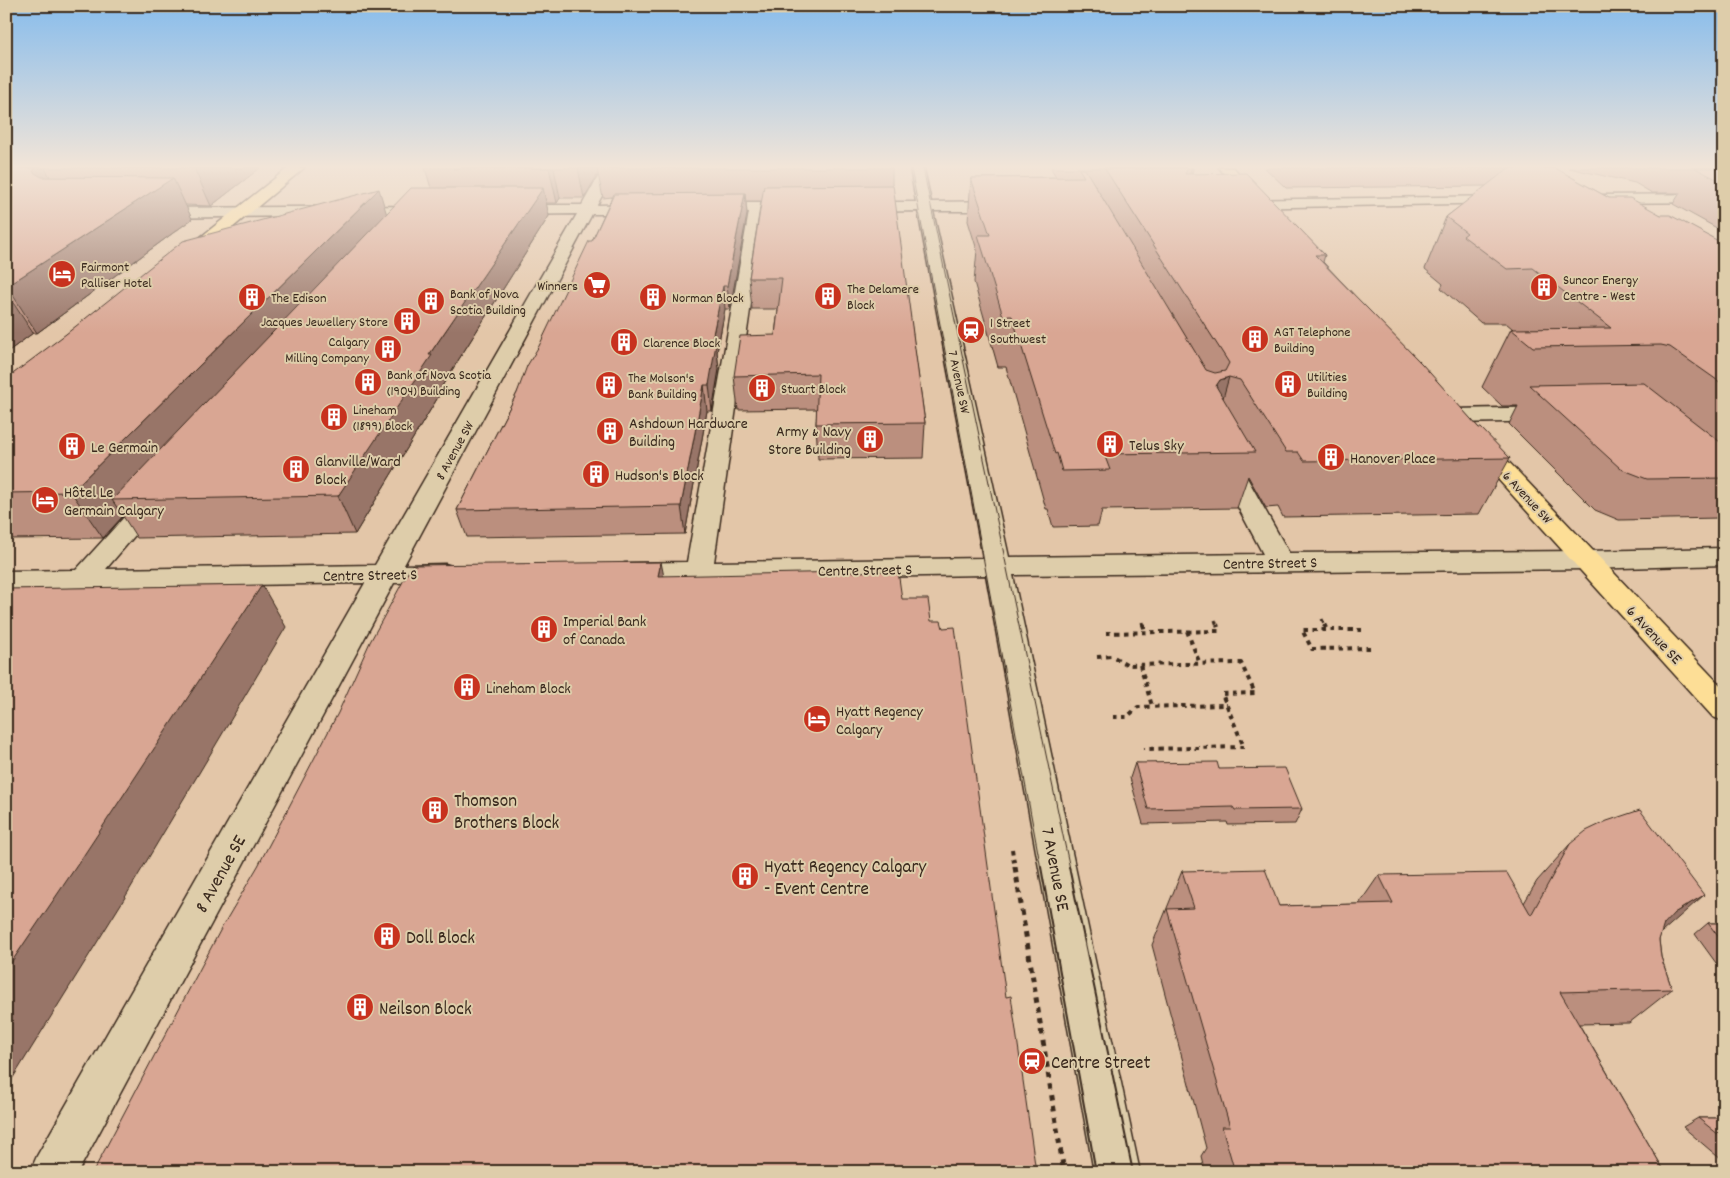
<svg xmlns="http://www.w3.org/2000/svg" width="1730" height="1178" viewBox="0 0 1730 1178" font-family="Dekko,sans-serif">
  <rect width="100%" height="100%" fill="#e3c6a8"/>
  <filter id="ink" filterUnits="userSpaceOnUse"><feTurbulence type="fractalNoise" baseFrequency=".02" numOctaves="2"/><feDisplacementMap in="SourceGraphic" scale="10" xChannelSelector="R" yChannelSelector="G"/><feConvolveMatrix kernelMatrix="1 2 1 2 8 2 1 2 1" color-interpolation-filters="sRGB"/></filter>
  <g filter="url(#ink)">
    <g fill="none" stroke-linecap="round" stroke-linejoin="round">
      <g stroke="#3b2a1e" stroke-width="3">
        <g id="minor">
          <path d="M603,168h14l-20,37 48,-1 5,2 3,3 -3,3 -5,2h-53l-188,351 41,-1 10,3 3,6 -3,6 -10,3 -51,1 -316,589h-48l7,-16 328,-573 -359,6v-18l70,-1 70,-77 9,-2 9,2 3,5 -61,71 269,-4 202,-351 -67,1 -5,-2 -3,-3 3,-3 5,-2h72z"/>
          <path d="M910,168h14l7,34 76,-1 5,2 3,3 -3,3 -5,2h-74l76,346 254,-3 -51,-96 4,-5 8,-2 8,2 4,5 53,95 298,-2 137,-3v17l-137,4 -574,6 127,597h-46l-108,-597 -361,6 -10,-3 -3,-6 3,-6 10,-3 62,-1 62,-350 -46,-1 -3,-3 3,-3 5,-2 89,-1 5,2 3,3 -3,3 -5,2h-33l-50,350 269,-4 -65,-347 -58,1 -5,-2 -3,-3 3,-3 5,-2h56z"/>
          <path d="M1724,194v8l-129,1 -5,-1 -2,-3 2,-3 5,-1z"/>
          <path d="M1505,196l5,1 2,3 -2,3 -272,5 -5,-1 -2,-3 2,-3 5,-1z"/>
          <path d="M427,206l5,2 3,3 -3,3 -279,4 -5,-2 -3,-3 3,-3 5,-2z"/>
          <path d="M1550,407l8,2 3,5 -3,5 -8,2 -96,2 -8,-2 -3,-5 3,-5 8,-2z"/>
        </g>
      </g>
      <g stroke="#3b2a1e" stroke-width="3">
        <g id="major">
          <path d="M288,168h16l-109,91h-12l-2,-4 2,-4z"/>
          <path d="M1219,168h15l26,29 2,3 -2,3h-10z"/>
          <path d="M1477,435l8,2 239,252v32l-11,-4 -244,-270 -3,-5 3,-5z"/>
        </g>
      </g>
      <g stroke="#3b2a1e" stroke-width="3" stroke-dasharray="4 4" stroke-linecap="butt">
        <path d="M1322,619l3,7"/>
        <path d="M1215,620l2,6"/>
        <path d="M1142,622l1,4"/>
      </g>
      <g stroke="#3b2a1e" stroke-width="4" stroke-dasharray="4.5 4.5" stroke-linecap="butt">
        <path d="M1143,624l2,8"/>
        <path d="M1324,624l3,6"/>
        <path d="M1362,630h-60l10,19 61,-1"/>
        <path d="M1187,631l13,33"/>
        <path d="M1106,633l113,-2 -2,-7"/>
        <path d="M1097,657l15,-1 16,9 113,-2 14,30 -33,1 22,53 -100,2"/>
        <path d="M1140,665l12,41"/>
        <path d="M1113,717h14l11,-10 89,-2"/>
        <path d="M1012,849l3,20"/>
      </g>
      <path stroke="#3b2a1e" stroke-width="5" stroke-dasharray="5.5 5.5" stroke-linecap="butt" d="M1015,867l49,305"/>
      <use href="#minor" fill="#decdaa" fill-rule="evenodd"/>
      <use href="#major" fill="#fdde96" fill-rule="evenodd"/>
      <g stroke="#3b2a1e" stroke-width="1">
        <path d="M911,168l130,701"/>
        <path d="M923,168l147,701"/>
      </g>
      <g stroke="#3b2a1e" stroke-width="2">
        <path d="M1041,867l55,305"/>
        <path d="M1069,867l64,305"/>
      </g>
    </g>
    <g fill="#bb8f7e" stroke="#3b2a1e">
      <path d="M9,168h251l-49,38 -26,-1 7,14 -155,114h-4l-27,20v-183z"/>
      <path d="M425,168h467v17l33,238 -2,35 -105,1 -2,-35 1,-15 -79,1 -4,-34 41,-41 3,-26h-26l-3,-31 12,-77h-15l1,13 -17,95h-5l-8,43 2,17 -7,42h-5l-22,123 -218,3 -10,-27 60,-117 75,-152 20,-44 -9,1 -5,-24 -14,24h-24l-3,5h-11l3,13 -107,170 1,3 -88,145 -218,4 -14,-22 -20,22 -97,1v-160l381,-165 44,-26z"/>
      <path d="M1051,168h142l-1,6 133,81 -2,7 156,166 31,30 -31,56 -196,3 -5,-10 -12,1 -18,-32 -11,32 -135,2 -4,16 -45,1 -5,-18h-2l-40,-142h-8l-24,-85 3,-32 -9,-29 3,-43 85,-1z"/>
      <path d="M1265,168h290l54,30 52,17 63,29v268l-5,6 -100,2 -24,-10 -86,-86 9,-18h-16l-20,-19 29,-58h2l-7,-6h-25l-40,-35 2,-4 -18,-15 21,-52 41,-31 -201,2z"/>
      <path d="M1569,168h155v64l-51,-28 7,-11h-28l-17,-10z"/>
      <path d="M1135,763l84,6 83,40 -7,15 -67,1 -1,-3 -84,2 -13,-46z"/>
      <path d="M1570,844l92,88h-1l-2,8 2,17 11,32 -43,34 -50,1 86,148h-460l-4,-16 5,-8 -54,-203 30,-74 97,35 80,-2 20,-29 145,28 13,-22z"/>
      <path d="M1708,923h16v51l-29,-40z"/>
      <path d="M1698,1118h26v41l-7,-3 -34,-29z"/>
    </g>
    <g fill="#987467" stroke="#3b2a1e">
      <path d="M35,168h10l20,36 -32,-32z"/>
      <path d="M194,168h66l-49,38z"/>
      <path d="M549,168h5l6,30 -3,5z"/>
      <path d="M578,168h19l1,6 -14,24z"/>
      <path d="M1191,168h2l-4,19 -4,10z"/>
      <path d="M173,178l19,41 -155,114 -30,-47z"/>
      <path d="M543,188l6,28 -107,170 1,3 -88,145 -17,-38 91,-141z"/>
      <path d="M379,189l11,36 -278,275 11,16 -20,22 -32,-46z"/>
      <path d="M745,193l2,21 -17,95 -3,-23z"/>
      <path d="M723,286l2,23 -8,43 2,17 -7,42 -3,-26 2,-41z"/>
      <path d="M6,292l27,41 -27,20z"/>
      <path d="M1229,377l-15,53 2,-44 4,-6z"/>
      <path d="M704,385l3,26 -22,123 -4,-28z"/>
      <path d="M661,562l9,45 -12,-31z"/>
      <path d="M262,585l24,42 -162,272 -118,190v-119z"/>
      <path d="M1704,895l-42,37 -29,17 41,-36z"/>
    </g>
    <g fill="#d9a693" stroke="#3b2a1e">
      <path d="M9,168h26l-2,4 9,5 131,1 -166,108h-1v-116z"/>
      <path d="M456,168h93l-96,1z"/>
      <path d="M1188,168l-3,6 61,-1 79,82h-10l107,109 57,64h2l29,30 -206,3 -6,-9h-12l-46,-72 -11,-3 -9,3 -4,6 39,66 -151,2 6,16 -48,1 -5,-18 -2,1 -43,-138h-9l-25,-81h12l-19,-57 113,-1 -5,-8h6l121,201 9,3 10,-2 4,-8 -124,-194z"/>
      <path d="M1509,168h46l54,30h21l31,17h9l54,29v141l-54,-38 -9,-2 -128,2 -22,-18 100,-1 -78,-60 -26,1 -44,-33 4,-3 -21,-16z"/>
      <path d="M1695,168h29v15z"/>
      <path d="M893,185l32,238 -109,1 2,-50 -84,2 6,-40 35,-1 7,-57h-33l15,-92z"/>
      <path d="M411,188h132l-114,167h3l-94,141 -226,4z"/>
      <path d="M379,189l-308,303 -65,1v-114l60,-45 117,-93z"/>
      <path d="M745,193l-18,93h-4l-12,58h5l-7,41h-5l-23,121 -224,4 60,-117 10,-27 12,-20 50,-105h3l22,-47z"/>
      <path d="M1644,383l80,62v33l-77,1 -26,-10 -92,-84z"/>
      <path d="M661,562l-3,14 240,-5 4,28h26l3,22h10l2,7 12,-1 51,370 5,-1 25,176h-943l129,-245 36,-61 80,-153 32,-71 42,-77z"/>
      <path d="M262,585l-180,273 -76,112v-381z"/>
      <path d="M1217,762l2,7 66,-1 17,41 -67,1 -2,-3 -85,2 -13,-46z"/>
      <path d="M1640,810l64,85 -30,18 -10,11 -5,16 2,17 11,32 -112,3 105,180h-430l-13,-45h8l-63,-218 27,-1 -12,-37 83,-2 14,37 114,-3 -14,-28 128,-2 24,42 39,-71 16,-13 21,-10z"/>
      <path d="M1708,923h16v21z"/>
      <path d="M1698,1118h26v21z"/>
    </g>
  </g>
  <linearGradient id="sky" x2="0" y2="1"><stop stop-color="#87bcec"/><stop offset="0.5" stop-color="#f2e5d8"/><stop offset="1" stop-color="#f2e5d8" stop-opacity="0"/></linearGradient>
  <rect width="1730" height="333" fill="url(#sky)"/>
  <defs>
    <g id="hotel-disc" transform="scale(1.4375)"><circle r="9.5" fill="#c8321e" stroke="#decdaa"/><path d="M-6-4.5h1.5V1H6V5H4.5V3h-9V5H-6ZM-4 0a1.8 1.8 0 1 1 3.6 0ZM.5 0V-2.5h3Q6-2.5 6 0Z" fill="#fff"/></g>
    <g id="supermarket-disc" transform="scale(1.4375)"><circle r="9.5" fill="#c8321e" stroke="#decdaa"/><path d="M-6-5.5h2.5l.6 2H6L4.5 2H-2.5L-4.4-4H-6ZM-1.5 3.2a1.3 1.3 0 1 0 .1 0ZM3 3.2a1.3 1.3 0 1 0 .1 0Z" fill="#fff"/></g>
    <g id="building-disc" transform="scale(1.4375)"><circle r="9.5" fill="#c8321e" stroke="#decdaa"/><path d="M-4-6H4V6H1V3H-1V6H-4ZM-2.5-4.3h1.7v1.8h-1.7ZM.8-4.3h1.7v1.8H.8ZM-2.5-1h1.7V.8h-1.7ZM.8-1h1.7V.8H.8Z" fill="#fff"/></g>
    <g id="station-disc" transform="scale(1.4375)"><circle r="9.5" fill="#c8321e" stroke="#decdaa"/><path d="M-3-6H3Q5-6 5-4V2Q5 4 3 4L4.5 6H3L1.5 4h-3L-3 6H-4.5L-3 4Q-5 4-5 2V-4Q-5-6-3-6ZM-3.5-4v3h7v-3ZM-3.5 1v1.5H-2V1ZM2 1v1.5H3.5V1Z" fill="#fff"/></g>
  </defs>
  <g fill-rule="evenodd">
    <use href="#hotel-disc" x="62" y="274"/>
    <use href="#supermarket-disc" x="597" y="285"/>
    <use href="#building-disc" x="1544" y="287"/>
    <use href="#building-disc" x="828" y="296"/>
    <use href="#building-disc" x="252" y="297"/>
    <use href="#building-disc" x="653" y="297"/>
    <use href="#building-disc" x="431" y="301"/>
    <use href="#building-disc" x="407" y="321"/>
    <use href="#station-disc" x="971" y="330"/>
    <use href="#building-disc" x="1255" y="339"/>
    <use href="#building-disc" x="624" y="342"/>
    <use href="#building-disc" x="388" y="349"/>
    <use href="#building-disc" x="368" y="382"/>
    <use href="#building-disc" x="1288" y="384"/>
    <use href="#building-disc" x="609" y="385"/>
    <use href="#building-disc" x="762" y="388"/>
    <use href="#building-disc" x="334" y="417"/>
    <use href="#building-disc" x="610" y="431"/>
    <use href="#building-disc" x="870" y="439"/>
    <use href="#building-disc" x="1110" y="444"/>
    <use href="#building-disc" x="72" y="446"/>
    <use href="#building-disc" x="1331" y="457"/>
    <use href="#building-disc" x="296" y="469"/>
    <use href="#building-disc" x="596" y="474"/>
    <use href="#hotel-disc" x="45" y="500"/>
    <use href="#building-disc" x="544" y="629"/>
    <use href="#building-disc" x="467" y="687"/>
    <use href="#hotel-disc" x="817" y="719"/>
    <use href="#building-disc" x="435" y="810"/>
    <use href="#building-disc" x="745" y="876"/>
    <use href="#building-disc" x="387" y="936"/>
    <use href="#building-disc" x="360" y="1007"/>
    <use href="#station-disc" x="1032" y="1061"/>
  </g>
  <g text-anchor="middle" stroke-width="4" stroke-linejoin="round" paint-order="stroke">
    <g font-size="14" fill="#3b2a1e" stroke="#decdaa" text-anchor="start">
      <text x="81" y="271">Fairmont<tspan x="81" dy="16">Palliser Hotel</tspan></text>
      <text x="1563" y="284">Suncor Energy<tspan x="1563" dy="16">Centre - West</tspan></text>
      <text x="578" y="290" text-anchor="end">Winners</text>
      <text x="847" y="293">The Delamere<tspan x="847" dy="16">Block</tspan></text>
      <text x="450" y="298">Bank of Nova<tspan x="450" dy="16">Scotia Building</tspan></text>
      <text x="271" y="302">The Edison</text>
      <text x="672" y="302">Norman Block</text>
      <text x="388" y="326" text-anchor="end">Jacques Jewellery Store</text>
      <text x="990" y="327">1 Street<tspan x="990" dy="16">Southwest</tspan></text>
      <text x="1274" y="336">AGT Telephone<tspan x="1274" dy="16">Building</tspan></text>
      <text x="369" y="346" text-anchor="end">Calgary<tspan x="369" dy="16">Milling Company</tspan></text>
      <text x="643" y="347">Clarence Block</text>
      <text x="387" y="379">Bank of Nova Scotia<tspan x="387" dy="16">(1904) Building</tspan></text>
      <text x="1307" y="381">Utilities<tspan x="1307" dy="16">Building</tspan></text>
      <text x="628" y="382">The Molson's<tspan x="628" dy="16">Bank Building</tspan></text>
      <text x="781" y="393">Stuart Block</text>
      <text x="353" y="414">Lineham<tspan x="353" dy="16">(1899) Block</tspan></text>
    </g>
    <g font-size="14" fill="#3b2a1e" stroke="#decdaa">
      <text transform="translate(960 382) rotate(78)" y="5">7 Avenue SW</text>
      <text transform="translate(454 450) rotate(-61)" y="5">8 Avenue SW</text>
      <text transform="translate(1528 497) rotate(47)" y="5">6 Avenue SW</text>
    </g>
    <g font-size="16" fill="#3b2a1e" stroke="#decdaa" text-anchor="start">
      <text x="629" y="428">Ashdown Hardware<tspan x="629" dy="18">Building</tspan></text>
      <text x="851" y="436" text-anchor="end">Army &amp; Navy<tspan x="851" dy="18">Store Building</tspan></text>
      <text x="1129" y="450">Telus Sky</text>
      <text x="91" y="452">Le Germain</text>
      <text x="1350" y="463">Hanover Place</text>
      <text x="315" y="466">Glanville/Ward<tspan x="315" dy="18">Block</tspan></text>
      <text x="615" y="480">Hudson's Block</text>
      <text x="64" y="497">Hôtel Le<tspan x="64" dy="18">Germain Calgary</tspan></text>
      <text x="563" y="626">Imperial Bank<tspan x="563" dy="18">of Canada</tspan></text>
      <text x="486" y="693">Lineham Block</text>
      <text x="836" y="716">Hyatt Regency<tspan x="836" dy="18">Calgary</tspan></text>
    </g>
    <g font-size="16" fill="#3b2a1e" stroke="#decdaa">
      <text transform="translate(1270 562) rotate(-1)" y="6">Centre Street S</text>
      <text transform="translate(865 569) rotate(-1)" y="6">Centre Street S</text>
      <text transform="translate(370 574) rotate(-1)" y="6">Centre Street S</text>
      <text transform="translate(1655 634) rotate(47)" y="6">6 Avenue SE</text>
    </g>
    <g font-size="19" fill="#3b2a1e" stroke="#decdaa" text-anchor="start">
      <text x="454" y="806">Thomson<tspan x="454" dy="22">Brothers Block</tspan></text>
      <text x="764" y="872">Hyatt Regency Calgary<tspan x="764" dy="22">- Event Centre</tspan></text>
      <text x="406" y="943">Doll Block</text>
      <text x="379" y="1014">Neilson Block</text>
      <text x="1051" y="1068">Centre Street</text>
    </g>
    <g font-size="19" fill="#3b2a1e" stroke="#decdaa">
      <text transform="translate(1057 869) rotate(79)" y="7">7 Avenue SE</text>
      <text transform="translate(219 873) rotate(-61)" y="7">8 Avenue SE</text>
    </g>
  </g>
  <rect width="1730" height="1178" fill="none" stroke="#decdaa" stroke-width="25"/>
  <rect x="12" y="12" width="1705" height="1153" fill="none" stroke="#3b2a1e" stroke-width="2" filter="url(#ink)"/>
</svg>
